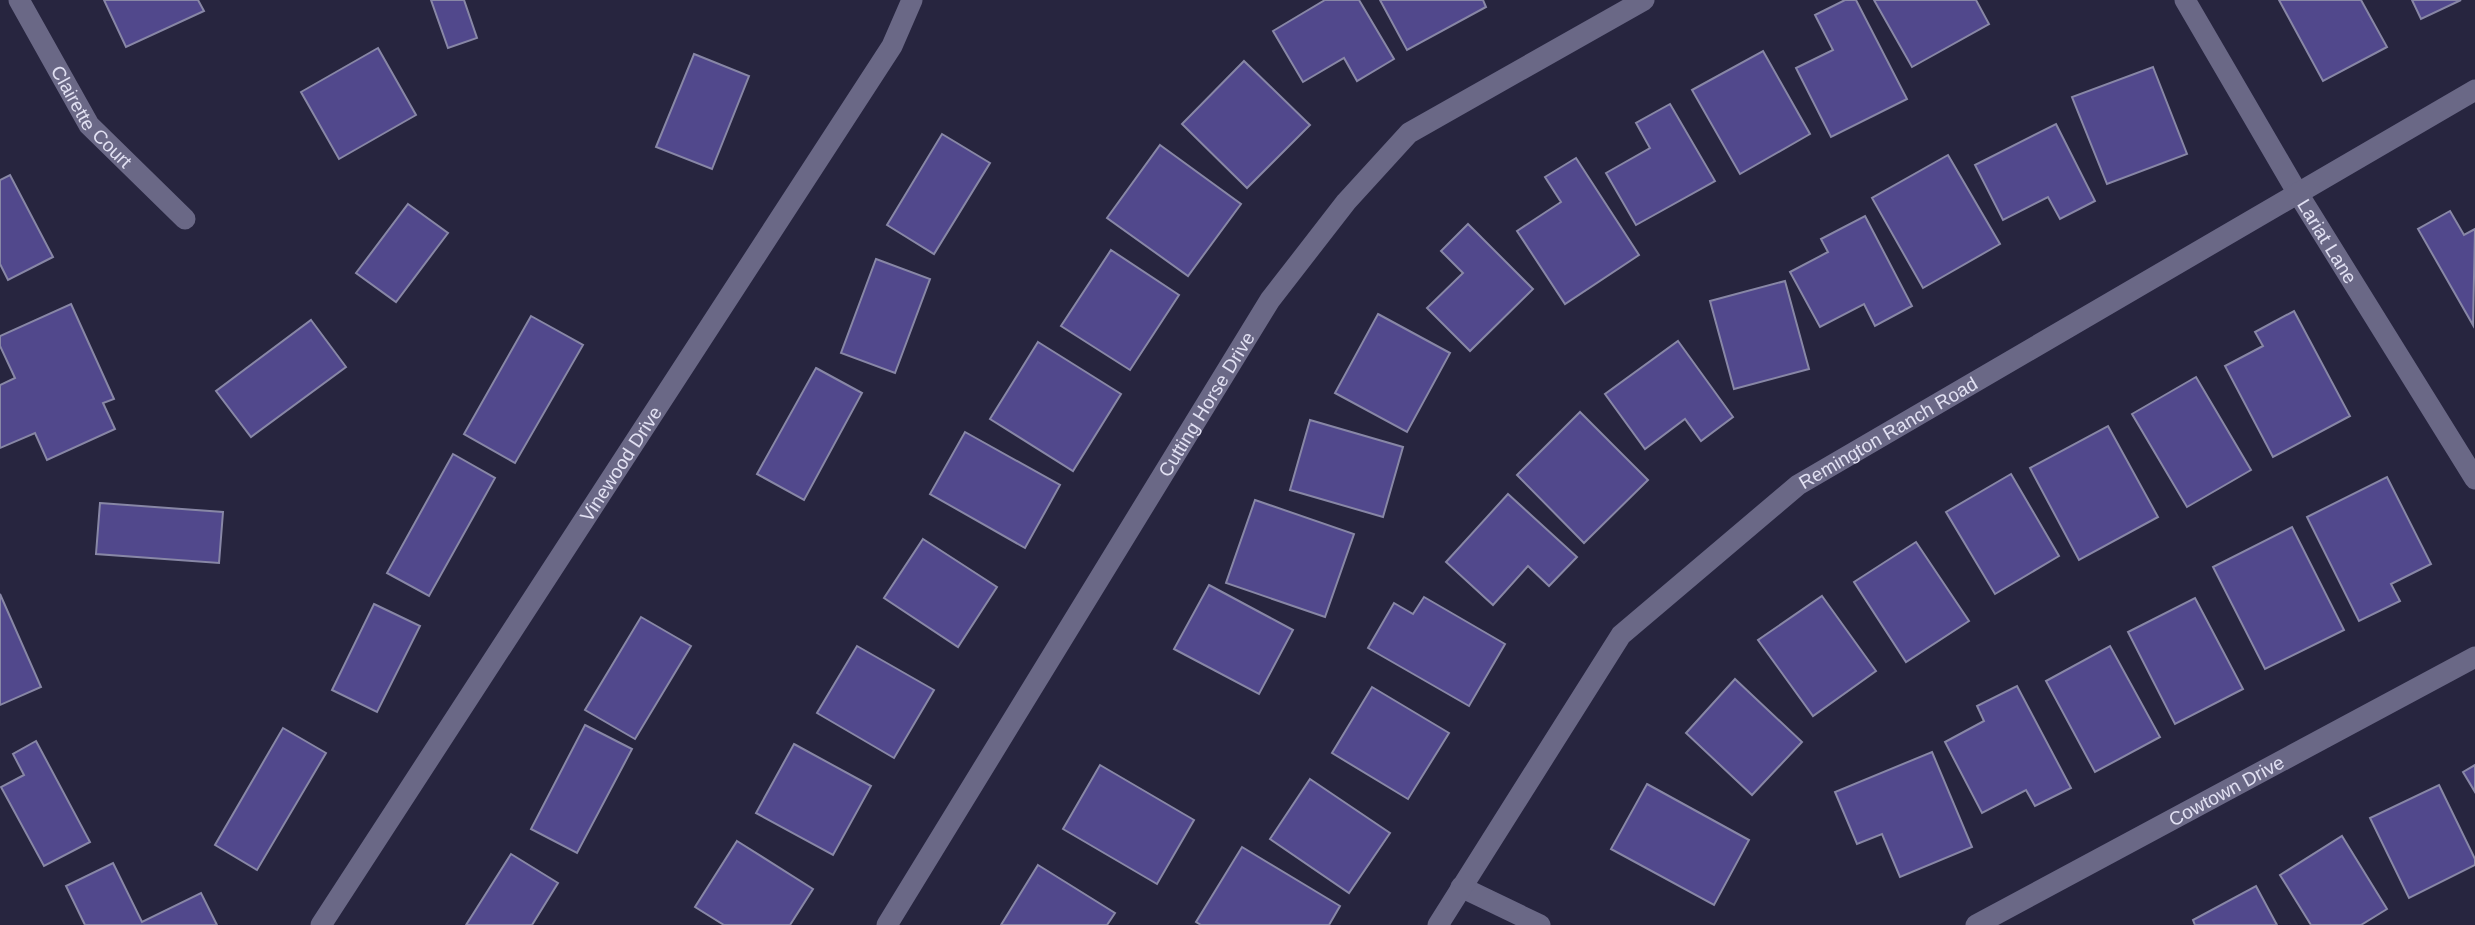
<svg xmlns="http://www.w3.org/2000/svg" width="2475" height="925" viewBox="0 0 2475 925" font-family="Helvetica,sans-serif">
  <rect width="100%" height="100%" fill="#27253f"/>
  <g fill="#51488c" stroke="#8887a6" stroke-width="2">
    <path d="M104,0h94l6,11 -78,36z"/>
    <path d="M431,0h33l13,38 -29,10z"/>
    <path d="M1325,0h34l35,59 -37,22 -13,-23 -41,24 -30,-51z"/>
    <path d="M1380,0h103l3,7 -79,43z"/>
    <path d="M1845,0h11l51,99 -76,38 -35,-69 37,-18 -18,-35z"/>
    <path d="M1874,0h102l13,24 -77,43z"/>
    <path d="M2279,0h82l26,47 -64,34z"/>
    <path d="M2412,0h49l-40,19z"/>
    <path d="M378,48l38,67 -77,44 -38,-67z"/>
    <path d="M1763,51l47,83 -70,40 -48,-84z"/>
    <path d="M694,54l55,22 -37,93 -56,-22z"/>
    <path d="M1244,61l66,64 -63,63 -65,-64z"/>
    <path d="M2153,67l34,87 -80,30 -35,-87z"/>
    <path d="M1670,104l45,77 -79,44 -30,-52 44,-25 -14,-25z"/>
    <path d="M2056,124l39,77 -35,18 -12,-22 -45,23 -28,-55z"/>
    <path d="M942,134l48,29 -56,91 -47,-29z"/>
    <path d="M1160,145l81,59 -53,72 -81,-58z"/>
    <path d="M1948,155l52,89 -77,44 -51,-90z"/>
    <path d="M1576,158l63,97 -74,49 -48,-73 44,-29 -16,-25z"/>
    <path d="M10,175l43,82 -45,23 -8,-16v-84z"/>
    <path d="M408,204l40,29 -52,69 -40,-29z"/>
    <path d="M2450,211l14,24 11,-6 -2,96 -55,-96z"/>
    <path d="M1865,216l47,90 -37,20 -11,-22 -44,23 -30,-55 38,-20 -7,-13z"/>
    <path d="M1468,224l65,65 -63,62 -43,-43 36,-35 -22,-22z"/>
    <path d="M1111,250l68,45 -49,75 -69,-44z"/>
    <path d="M876,259l54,20 -35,94 -54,-20z"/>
    <path d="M1785,281l24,88 -75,20 -24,-88z"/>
    <path d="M71,304l43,95 -11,4 12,26 -68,31 -12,-27 -35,15v-63l15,-7 -15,-32v-10z"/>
    <path d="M2294,311l56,105 -77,41 -48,-91 38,-20 -8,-14z"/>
    <path d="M1378,314l72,39 -43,79 -72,-39z"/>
    <path d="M531,316l52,29 -68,118 -51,-29z"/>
    <path d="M311,320l35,47 -95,70 -35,-46z"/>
    <path d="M1678,341l55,76 -32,24 -16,-22 -40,30 -40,-55z"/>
    <path d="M1038,342l83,52 -48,77 -83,-52z"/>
    <path d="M816,368l46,25 -58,107 -47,-26z"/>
    <path d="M2196,377l55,93 -64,37 -55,-93z"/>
    <path d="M1580,412l68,68 -64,63 -67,-68z"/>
    <path d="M1310,420l93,27 -20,70 -93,-27z"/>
    <path d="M2108,426l50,91 -79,43 -49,-92z"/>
    <path d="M965,432l95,53 -35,63 -95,-54z"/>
    <path d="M453,454l42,24 -66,118 -42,-23z"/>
    <path d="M2011,474l48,82 -64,38 -49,-82z"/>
    <path d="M2387,477l44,87 -40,20 9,17 -41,20 -52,-104z"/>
    <path d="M1508,494l69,63 -28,29 -21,-20 -35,39 -47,-43z"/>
    <path d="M1255,500l99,34 -29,83 -99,-34z"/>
    <path d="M100,503l123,9 -4,51 -123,-9z"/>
    <path d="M2292,527l52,103 -79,39 -52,-102z"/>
    <path d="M923,539l74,48 -39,60 -74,-49z"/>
    <path d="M1916,542l53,79 -63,41 -52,-80z"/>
    <path d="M1209,585l84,45 -34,64 -85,-45z"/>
    <path d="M0,594l41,93 -41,18z"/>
    <path d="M1822,596l54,75 -63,45 -55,-76z"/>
    <path d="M1424,597l81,47 -36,62 -101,-58 26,-45 19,11z"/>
    <path d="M2195,598l48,91 -68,35 -47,-92z"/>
    <path d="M374,604l46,22 -43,86 -45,-22z"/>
    <path d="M641,617l50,29 -56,93 -50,-29z"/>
    <path d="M857,646l77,44 -40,68 -77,-45z"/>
    <path d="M2110,646l50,91 -65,35 -49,-91z"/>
    <path d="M1735,679l67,63 -50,53 -66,-62z"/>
    <path d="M2017,686l54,102 -36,18 -9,-16 -44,23 -37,-71 39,-21 -7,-15z"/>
    <path d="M1372,687l77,46 -41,66 -76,-46z"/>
    <path d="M585,725l47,24 -55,104 -46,-24z"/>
    <path d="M283,728l43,25 -69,117 -42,-25z"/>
    <path d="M36,741l54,101 -46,24 -43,-79 23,-12 -11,-21z"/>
    <path d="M794,744l77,42 -38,69 -77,-42z"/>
    <path d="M1932,752l40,95 -72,30 -18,-43 -25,10 -22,-52z"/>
    <path d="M1100,765l94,55 -37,64 -94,-55z"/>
    <path d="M2475,765v27l-12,-20z"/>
    <path d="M1310,779l80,54 -41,60 -79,-54z"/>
    <path d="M1647,784l102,56 -35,65 -103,-56z"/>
    <path d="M2439,785l36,74v6l-66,33 -39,-80z"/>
    <path d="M2342,836l45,73 -26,16h-50l-31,-50z"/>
    <path d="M737,841l76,48 -23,36h-66l-29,-18z"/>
    <path d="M1242,847l98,59 -11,19h-128l-5,-3z"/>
    <path d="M511,854l47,29 -26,42h-66z"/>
    <path d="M113,863l29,59 59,-29 16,32h-132l-19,-39z"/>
    <path d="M1038,865l77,48 -8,12h-106z"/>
    <path d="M2256,886l21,39h-82l-2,-5z"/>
  </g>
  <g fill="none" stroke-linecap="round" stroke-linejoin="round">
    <g stroke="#6a6886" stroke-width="21">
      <path id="s1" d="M19,0l70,125 96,94"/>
      <path id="s2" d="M2185,0l112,192 178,287"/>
      <path d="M1461,887l79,38"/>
      <path id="s3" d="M321,925l571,-879 20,-46"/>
      <path id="s4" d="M887,925l383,-625 76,-98 63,-69 235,-133"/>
      <path id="s5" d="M1438,925l183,-290 177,-150 677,-395"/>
      <path id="s6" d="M1976,925l499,-268"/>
    </g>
  </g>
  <g text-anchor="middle" stroke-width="6" stroke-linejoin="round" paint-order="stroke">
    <g font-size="19" fill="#e1e0f2" stroke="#27253f">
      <text dy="7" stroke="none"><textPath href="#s1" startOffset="138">Clairette Court</textPath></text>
      <text dy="7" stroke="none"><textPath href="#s2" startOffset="280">Lariat Lane</textPath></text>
      <text dy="7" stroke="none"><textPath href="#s4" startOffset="611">Cutting Horse Drive</textPath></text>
      <text dy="7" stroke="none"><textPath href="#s5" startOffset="679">Remington Ranch Road</textPath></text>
      <text dy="7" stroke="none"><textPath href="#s3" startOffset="550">Vinewood Drive</textPath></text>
      <text dy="7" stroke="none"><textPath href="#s6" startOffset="284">Cowtown Drive</textPath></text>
    </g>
  </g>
</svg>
